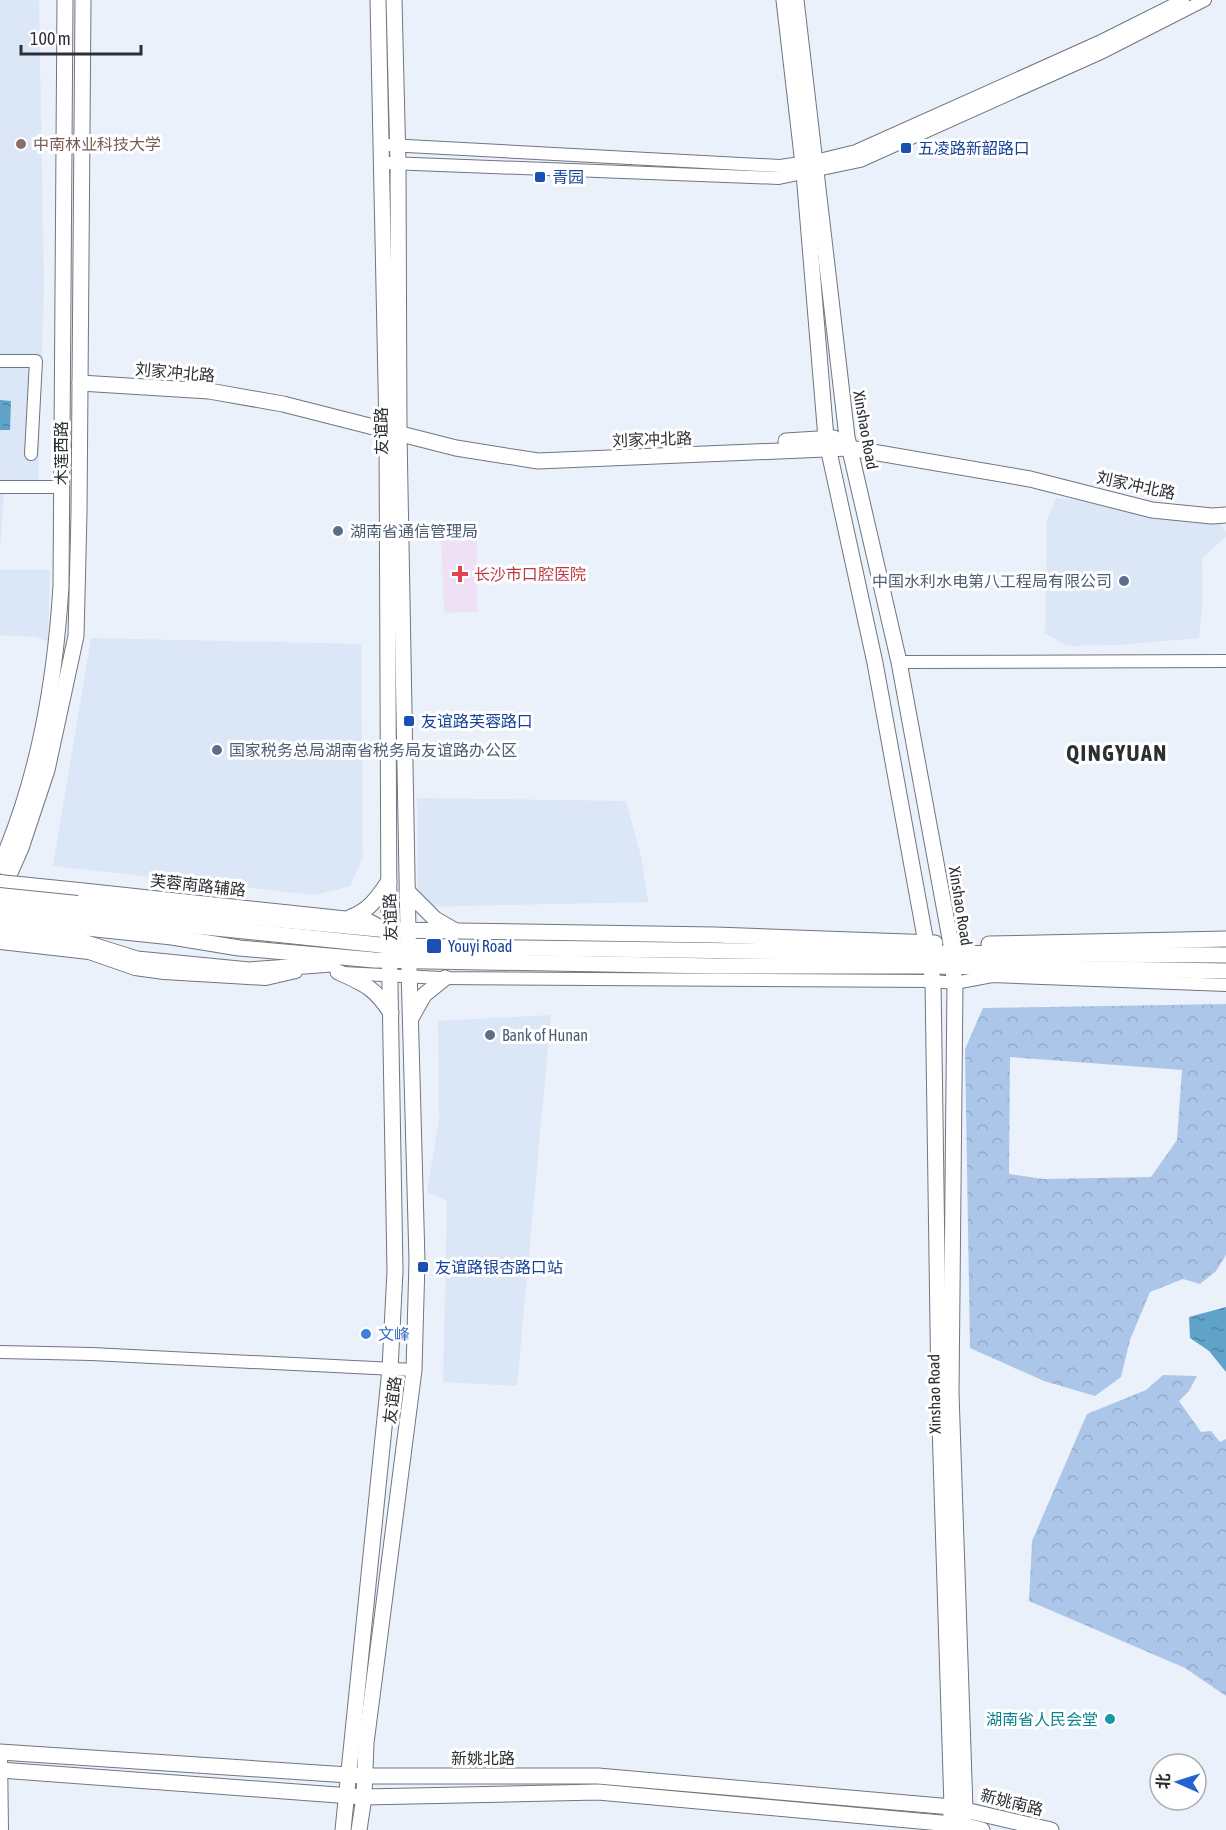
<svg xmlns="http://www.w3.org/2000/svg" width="1226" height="1830" viewBox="0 0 1226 1830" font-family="'Asap Condensed','Noto Sans SC',sans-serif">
  <defs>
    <pattern id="forest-crowns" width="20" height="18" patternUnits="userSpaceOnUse" patternTransform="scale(1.5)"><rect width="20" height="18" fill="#acc6ea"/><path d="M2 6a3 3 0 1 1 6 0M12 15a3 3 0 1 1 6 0" fill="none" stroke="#94aac9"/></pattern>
    <pattern id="water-ripples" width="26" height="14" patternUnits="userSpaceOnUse" patternTransform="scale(1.5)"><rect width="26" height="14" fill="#5fa3c9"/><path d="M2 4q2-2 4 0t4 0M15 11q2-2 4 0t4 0" fill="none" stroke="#4f85a4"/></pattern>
  </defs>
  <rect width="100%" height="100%" fill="#ebf1fb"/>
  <g fill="#dbe6f6">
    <path d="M0,0h39l5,288 -6,194 -33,-3 -5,72z"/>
    <path d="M1056,498l20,2 58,13 87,10 5,9v5l-24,21 1,45 -4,35 -81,7 -51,1 -22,-13 2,-114z"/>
    <path d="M0,570h50l-2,71 -13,-4 -35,-2z"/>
    <path d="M91,638l270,6 2,213 -13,29 -35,9 -262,-29z"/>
    <path d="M417,798l209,3 16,59 6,42 -230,5z"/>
    <path d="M551,1015l-34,371 -74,-4 4,-181 -20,-9 12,-73 -1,-98z"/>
  </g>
  <path fill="#eee1f5" d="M477,535v77l-33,1 -3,-76z"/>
  <g fill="url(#forest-crowns)" fill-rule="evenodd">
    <path d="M1226,1004v251l-10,16 -16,13 -17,-5 -33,13 -20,48 -9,37 -26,19 -51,-15 -74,-33 -5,-299 18,-41zM1010,1057l172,13 -5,70 -26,37 -107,2 -35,-5z"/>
    <path d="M1163,1375l34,1 -8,15 -10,10 22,31 10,-1 9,11 6,-3v257l-41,-28 -156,-67 3,-60 55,-127 59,-24z"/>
  </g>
  <g fill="url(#water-ripples)">
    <path d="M0,400l11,1 -1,29h-10z"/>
    <path d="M1226,1307v65l-17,-21 -19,-13 -1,-21z"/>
  </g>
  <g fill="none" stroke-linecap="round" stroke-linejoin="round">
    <g stroke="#70767f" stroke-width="14">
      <g id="minor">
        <path d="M388,145l392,21 35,-5 41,-10 243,-109 84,-42"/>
        <path d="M389,163l390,15 81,-17 243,-109 102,-52"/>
        <path d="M0,361h36l-5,93"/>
        <path d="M0,487h62"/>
        <path d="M899,662l327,-1"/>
        <path d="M79,889l290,31 17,9"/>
        <path d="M0,943l89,10 46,16 29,4 102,6 30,-7"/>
        <path d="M343,973l98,5 492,3 22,2 37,-7 234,9"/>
        <path d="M0,1352l92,2 322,16"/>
        <path d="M1,1752l1,78"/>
      </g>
    </g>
    <g stroke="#70767f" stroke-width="17">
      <g id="major">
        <path d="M784,0l20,173 22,265 49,225 58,318 6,412 13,414 -3,23"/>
        <path d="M796,0l51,437 52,225 52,282 -1,9 5,30 -4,410 14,416 -3,21"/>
        <path d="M80,383l129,8 74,13 173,44 82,13 311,-13 181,31 122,31 60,6 14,-1"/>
        <path d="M786,441l48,-3"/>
        <path d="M0,866c39,-89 55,-184 61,-280l4,-586"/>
        <path d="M407,891l28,28 19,11"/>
        <path d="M1,893l20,-45 26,-78 29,-134 3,-123 4,-513"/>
        <path d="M0,894l389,36 326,5 220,8"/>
        <path d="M0,906l390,40 501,7 335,2"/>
        <path d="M351,917c19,-7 27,-20 38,-36"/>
        <path d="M0,919l172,18 67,11 135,12 340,6h216l296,5"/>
        <path d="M0,932l83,10 54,17 112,11 83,-6"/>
        <path d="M989,944l237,-5"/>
        <path d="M338,972c27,12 37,16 53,41"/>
        <path d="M411,1018l13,-23 21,-17"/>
        <path d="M0,1752l364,24h234l354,31 99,23"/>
        <path d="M0,1770l364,27 234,-5 365,33 19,5"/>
        <path d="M343,1830l47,-461 5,-98 -6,-341 -2,-499 -9,-431"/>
        <path d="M359,1830l5,-33 2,-54 48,-373 3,-109 -9,-330 -9,-497 -1,-270 -4,-164"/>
      </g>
    </g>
    <use href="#minor" stroke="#fff" stroke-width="12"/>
    <use href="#major" stroke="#fff" stroke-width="15"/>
    <g stroke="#70767f" stroke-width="14" stroke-linecap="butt">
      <path id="minor-bridge" d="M0,881l79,8"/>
    </g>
    <use href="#minor-bridge" stroke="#fff" stroke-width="12"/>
  </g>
  <circle fill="#8d6e63" stroke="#fff" stroke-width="2" cx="21" cy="144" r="6"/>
  <g fill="#1a4fb4" stroke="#fff" stroke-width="2">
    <rect x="900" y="142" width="12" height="12" rx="3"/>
    <rect x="534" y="171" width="12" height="12" rx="3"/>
    <rect x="403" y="715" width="12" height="12" rx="3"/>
    <rect x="426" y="938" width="16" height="16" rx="3"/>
    <rect x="417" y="1261" width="12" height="12" rx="3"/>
  </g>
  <g fill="#5c6f8a" stroke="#fff" stroke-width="2">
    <circle cx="338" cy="531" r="6"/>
    <circle cx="1124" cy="581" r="6"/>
    <circle cx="217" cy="750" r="6"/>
    <circle cx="490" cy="1035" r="6"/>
  </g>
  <path fill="#e0444e" stroke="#fff" stroke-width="2" d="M457 565h6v6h6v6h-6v6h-6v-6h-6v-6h6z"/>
  <circle fill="#3f7fe0" stroke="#fff" stroke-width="2" cx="366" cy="1334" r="6"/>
  <circle fill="#0f9aa8" stroke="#fff" stroke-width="2" cx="1110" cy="1719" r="6"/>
  <g text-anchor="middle" stroke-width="6" stroke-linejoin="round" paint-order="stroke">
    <g font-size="16" fill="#785e54" stroke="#fff" text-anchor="start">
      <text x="33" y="150">中南林业科技大学</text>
    </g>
    <g font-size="16" fill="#164399" stroke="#fff" text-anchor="start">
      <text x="918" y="154">五凌路新韶路口</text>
      <text x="552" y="183">青园</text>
      <text x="421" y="727">友谊路芙蓉路口</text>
      <text x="448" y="952">Youyi Road</text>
      <text x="435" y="1273">友谊路银杏路口站</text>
    </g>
    <g font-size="16" fill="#2c2f33" stroke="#fff">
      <text transform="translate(175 372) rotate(5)" y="6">刘家冲北路</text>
      <text transform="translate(866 430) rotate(80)" y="6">Xinshao Road</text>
      <text transform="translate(381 431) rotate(-90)" y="6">友谊路</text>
      <text transform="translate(652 439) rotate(-2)" y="6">刘家冲北路</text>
      <text transform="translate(61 453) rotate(-90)" y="6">木莲西路</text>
      <text transform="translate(1136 485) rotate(12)" y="6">刘家冲北路</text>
      <text transform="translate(198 885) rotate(6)" y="6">芙蓉南路辅路</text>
      <text transform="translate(961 906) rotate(81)" y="6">Xinshao Road</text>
      <text transform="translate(390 917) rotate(-92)" y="6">友谊路</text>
      <text transform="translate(934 1394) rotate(-91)" y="6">Xinshao Road</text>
      <text transform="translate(392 1400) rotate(-83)" y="6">友谊路</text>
      <text x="483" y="1764">新姚北路</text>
      <text transform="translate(1012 1802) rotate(14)" y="6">新姚南路</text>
    </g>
    <g font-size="16" fill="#4e5e75" stroke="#fff" text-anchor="start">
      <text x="350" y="537">湖南省通信管理局</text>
      <text x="1112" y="587" text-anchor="end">中国水利水电第八工程局有限公司</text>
      <text x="229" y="756">国家税务总局湖南省税务局友谊路办公区</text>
      <text x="502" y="1041">Bank of Hunan</text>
    </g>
    <g font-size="16" fill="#be3a42" stroke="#fff" text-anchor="start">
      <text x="474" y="580">长沙市口腔医院</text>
    </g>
    <g font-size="16" fill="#366cbe" stroke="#fff" text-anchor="start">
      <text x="378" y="1340">文峰</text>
    </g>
    <g font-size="16" fill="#0d838f" stroke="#fff" text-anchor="end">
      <text x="1098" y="1725">湖南省人民会堂</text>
    </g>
    <g font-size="22" font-weight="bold" letter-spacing="1.5" fill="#2c2f33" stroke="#fff">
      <text x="1117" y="761">QINGYUAN</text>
    </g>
  </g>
  <g transform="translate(1178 1782) rotate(273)"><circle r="28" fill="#ffffff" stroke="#abacad" stroke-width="1.5"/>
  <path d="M0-4.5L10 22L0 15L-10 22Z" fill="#2464d0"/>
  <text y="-9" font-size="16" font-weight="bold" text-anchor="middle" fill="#2c2f33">北</text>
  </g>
  <path d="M21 45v9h120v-9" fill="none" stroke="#2c2f33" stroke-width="3"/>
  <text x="30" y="45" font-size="18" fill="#2c2f33" stroke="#ffffff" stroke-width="4.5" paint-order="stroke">100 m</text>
</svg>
